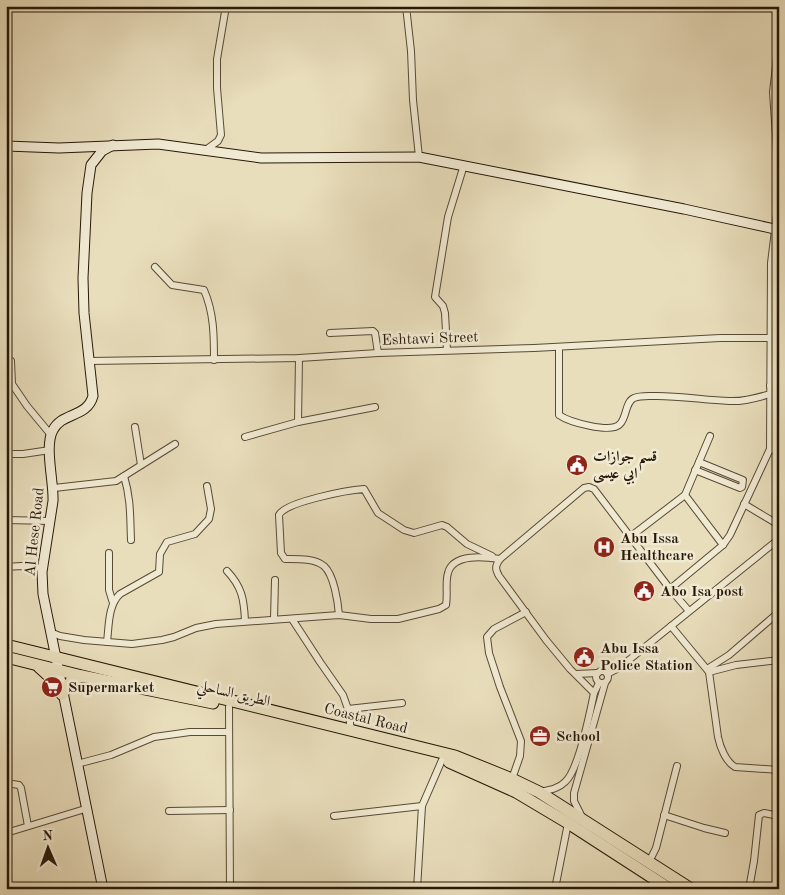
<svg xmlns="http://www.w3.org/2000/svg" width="785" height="895" viewBox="0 0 785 895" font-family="'Old Standard TT',Amiri,serif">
  <rect width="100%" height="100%" fill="#e9debc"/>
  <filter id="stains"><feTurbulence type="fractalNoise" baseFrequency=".004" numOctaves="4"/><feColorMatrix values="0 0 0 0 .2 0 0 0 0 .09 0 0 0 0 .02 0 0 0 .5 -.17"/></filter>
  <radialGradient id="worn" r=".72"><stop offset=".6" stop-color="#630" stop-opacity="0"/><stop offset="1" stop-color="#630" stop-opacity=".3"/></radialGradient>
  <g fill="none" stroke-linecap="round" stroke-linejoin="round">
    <g stroke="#584a35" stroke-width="8">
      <g id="street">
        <path d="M406,6l5,45 2,49 6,57"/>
        <path d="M710,6l12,2 57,-1"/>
        <path d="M779,40l-6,52 6,90"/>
        <path d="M207,149l11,-8 3,-6 -4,-47v-29l9,-53"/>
        <path d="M155,267l17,18 32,5c10,23 10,46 10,70"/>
        <path d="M330,333l43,-2 2,2 3,20"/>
        <path d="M559,347v68c10,7 52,19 61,9 7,-7 5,-22 14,-26 6,-3 16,-2 23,-2 24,0 48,4 72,5 14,1 28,-3 41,-7"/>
        <path d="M447,350l-2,-37 -2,-7 -8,-9 13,-80 16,-52"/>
        <path d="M299,358l-1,64 77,-15"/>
        <path d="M11,361l1,23 15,22 24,29"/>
        <path d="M89,361l210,-3 79,-5 156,-5 186,-10h51"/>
        <path d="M770,386l9,-1"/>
        <path d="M135,427l6,38"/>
        <path d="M245,437l53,-15"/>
        <path d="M770,449l9,3"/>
        <path d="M6,454h17l27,-4"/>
        <path d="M695,470l45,18 2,-1 1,-7 -44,-18"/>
        <path d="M124,476c7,23 6,41 7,64"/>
        <path d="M54,488l62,-7 59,-37"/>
        <path d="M685,495l38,50"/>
        <path d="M744,504l35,21"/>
        <path d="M6,520l45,1"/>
        <path d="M630,537l55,-42 25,-59"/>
        <path d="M109,553v37l4,13"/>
        <path d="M6,567l15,-1 22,2"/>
        <path d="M227,571c15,16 17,28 18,50"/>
        <path d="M689,611l-19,-22 53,-44 7,-10 40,-86 1,-186 8,-65"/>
        <path d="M339,615c-1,-13 -5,-40 -15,-49 -10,-8 -27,-7 -39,-7l-4,-6 -2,-38c6,-13 69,-25 85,-26l14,24 26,17 10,3 28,-8 5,2 20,17 25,12"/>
        <path d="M274,619l1,-39"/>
        <path d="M292,619l28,43 23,33 5,14 3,21"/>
        <path d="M671,626l38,46 9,65c2,10 8,25 17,30l44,3"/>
        <path d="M50,632l10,4 24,4 48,4 30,-4 12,-3 22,-9 20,-4 123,-9 32,4h27l41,-10 7,-4c2,-11 -1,-22 2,-32 5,-20 37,-16 52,-14"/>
        <path d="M107,642c2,-16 1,-37 13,-48l39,-22 1,-18 7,-12 28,-8 14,-15 2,-10 -4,-23"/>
        <path d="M707,669l22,-14 50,-43"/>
        <circle cx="602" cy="677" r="6"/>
        <path d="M709,672l27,-7 43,-5"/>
        <path d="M576,674l22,-1"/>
        <path d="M607,674l12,-6 160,-129"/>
        <path d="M594,693l-24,-24 -24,-29 -47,-64c-4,-7 -4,-10 1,-17l84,-71 5,-1 5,2 76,100"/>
        <path d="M229,707l1,182"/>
        <path d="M348,709l54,-6"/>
        <path d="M77,764l34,-9 43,-18 36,-5h38"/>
        <path d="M512,779l8,-23 1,-15 -21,-54 -11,-34 -2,-16 7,-8 32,-17"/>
        <path d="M6,783l13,2 2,3 7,38"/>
        <path d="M540,792c9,-2 18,-3 25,-10 14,-12 25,-70 29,-89l5,-10"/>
        <path d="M169,811l61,-1"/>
        <path d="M664,815l40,13 21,5"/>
        <path d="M334,816l88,-10"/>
        <path d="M582,817l-8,-16v-8l31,-110"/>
        <path d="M6,833l79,-24"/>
        <path d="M649,862l7,-14 21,-82"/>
        <path d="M290,889l20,-2 5,2"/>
        <path d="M417,889l5,-83 20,-46"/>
        <path d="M555,889l13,-66"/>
        <path d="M749,889l5,-28 5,-46 5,-2 15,3"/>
      </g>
    </g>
    <g stroke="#271808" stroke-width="11">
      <g id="secondary">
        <path d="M6,146l53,2 99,-4 103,14 158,-1 265,52 95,21"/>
        <path d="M103,889l-60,-295 -1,-22 11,-71c1,-19 -9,-55 0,-71 9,-18 34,-12 40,-34l-9,-83 -1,-35 4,-85 4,-28 11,-14 11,-6"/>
      </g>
    </g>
    <g stroke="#271808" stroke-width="13">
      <g id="highway">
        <path d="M6,645l449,111 57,23 27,13 152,97"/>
        <path d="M6,657l76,19 131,27"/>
        <path d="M39,667l11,10 12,17"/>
        <path d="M62,694l10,-14 10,-4"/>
        <path d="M449,762l67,30 52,31 102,66"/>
      </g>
    </g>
    <use href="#street" stroke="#f1ead3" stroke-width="6"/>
    <use href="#secondary" stroke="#f1ead3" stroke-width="9"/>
    <use href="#highway" stroke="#e9debc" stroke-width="11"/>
  </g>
  <defs>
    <g id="civic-disc" transform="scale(1.125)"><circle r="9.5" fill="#8f2418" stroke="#f1ead3"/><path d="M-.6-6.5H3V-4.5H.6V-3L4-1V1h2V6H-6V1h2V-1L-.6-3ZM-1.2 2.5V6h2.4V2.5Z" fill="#fff"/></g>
    <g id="hospital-disc" transform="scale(1.125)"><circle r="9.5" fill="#8f2418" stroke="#f1ead3"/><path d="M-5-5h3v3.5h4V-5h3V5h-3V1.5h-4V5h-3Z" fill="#fff"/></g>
    <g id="supermarket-disc" transform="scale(1.125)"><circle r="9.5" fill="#8f2418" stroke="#f1ead3"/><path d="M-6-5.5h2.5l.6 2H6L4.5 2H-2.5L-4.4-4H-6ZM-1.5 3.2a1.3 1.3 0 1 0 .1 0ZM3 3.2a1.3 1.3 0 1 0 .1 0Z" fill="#fff"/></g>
    <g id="office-disc" transform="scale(1.125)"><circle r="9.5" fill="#8f2418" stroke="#f1ead3"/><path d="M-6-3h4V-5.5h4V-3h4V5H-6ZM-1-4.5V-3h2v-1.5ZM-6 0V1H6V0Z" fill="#fff"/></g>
  </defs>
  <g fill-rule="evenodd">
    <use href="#civic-disc" x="577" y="465"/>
    <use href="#hospital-disc" x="604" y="547"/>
    <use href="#civic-disc" x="644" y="591"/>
    <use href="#civic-disc" x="584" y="657"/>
    <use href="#supermarket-disc" x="52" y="687"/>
    <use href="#office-disc" x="540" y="736"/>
  </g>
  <g text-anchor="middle" stroke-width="5" stroke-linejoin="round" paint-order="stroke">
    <g font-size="15" fill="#271808" stroke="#f1ead3">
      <text transform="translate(430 338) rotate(-2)" y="5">Eshtawi Street</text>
      <text transform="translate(34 532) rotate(-84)" y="5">Al Hese Road</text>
      <text transform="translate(234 693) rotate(13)" y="5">الطريق الساحلي</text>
      <text transform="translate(366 718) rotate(14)" y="5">Coastal Road</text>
    </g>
    <g font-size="15" font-weight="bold" fill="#271808" stroke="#f1ead3" text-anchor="start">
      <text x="593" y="461">قسم جوازات<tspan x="593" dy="17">ابي عيسى</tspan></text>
      <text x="620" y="543">Abu Issa<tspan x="620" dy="17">Healthcare</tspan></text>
      <text x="660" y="596">Abo Isa post</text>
      <text x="600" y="653">Abu Issa<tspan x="600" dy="17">Police Station</tspan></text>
      <text x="68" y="692">Supermarket</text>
      <text x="556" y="741">School</text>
    </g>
  </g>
  <rect width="785" height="895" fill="none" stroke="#e9debc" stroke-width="25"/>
  <rect x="8" y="8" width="770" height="880" fill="none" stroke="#271808" stroke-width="2.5"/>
  <rect x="12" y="12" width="760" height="870" fill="none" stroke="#271808"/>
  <g transform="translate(48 848) rotate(358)" stroke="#f1ead3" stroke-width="4" paint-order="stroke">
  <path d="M0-4L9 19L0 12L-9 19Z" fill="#271808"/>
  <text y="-8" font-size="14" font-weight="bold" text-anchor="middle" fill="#271808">N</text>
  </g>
  <rect width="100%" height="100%" filter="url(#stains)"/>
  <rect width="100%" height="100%" fill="url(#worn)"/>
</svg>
